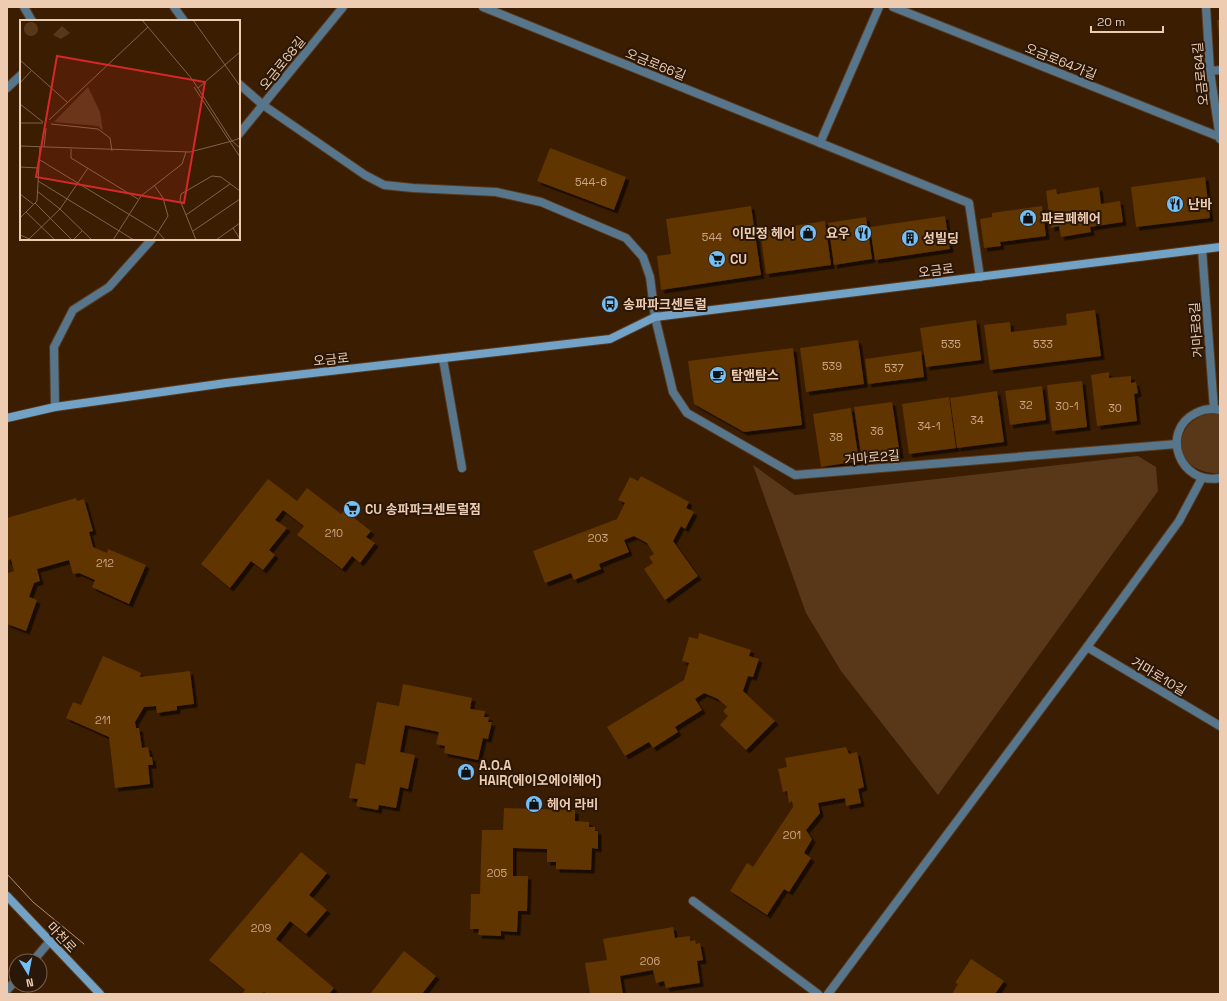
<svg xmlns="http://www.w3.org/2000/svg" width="1227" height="1001" viewBox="0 0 1227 1001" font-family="'Space Grotesk','Noto Sans KR',sans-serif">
  <defs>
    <filter id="shadow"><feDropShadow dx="3.5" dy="3.5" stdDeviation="0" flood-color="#0009"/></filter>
  </defs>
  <rect width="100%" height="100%" fill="#3b1d01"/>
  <g fill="#59381a">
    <path d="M1207,414h13l-1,59c-43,2 -52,-47 -12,-59z"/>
    <path d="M1138,456l18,11 2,24 -220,304 -97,-124 -35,-58 -53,-148 42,30z"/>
  </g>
  <g fill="#613402" filter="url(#shadow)">
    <path d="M1217,20h3v17h-1z"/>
    <path d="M550,148l76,29 -12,33 -77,-29z"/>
    <path d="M1205,177l5,41 -74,9 -5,-40z"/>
    <path d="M1099,187l2,17 19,-3 3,21 -33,5 1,5 -30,5 -2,-11 -8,2 -5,-37 10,-2 1,5z"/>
    <path d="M751,206l10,69 -100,15 -4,-34 14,-2 -5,-35z"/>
    <path d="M1042,206l4,30 -46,6 1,4 -17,2 -4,-29 12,-2v-4z"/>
    <path d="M945,216l5,33 -75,11 -5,-33z"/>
    <path d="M866,217l6,42 -38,6 -6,-42z"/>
    <path d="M825,221l6,44 -65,9 -6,-43z"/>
    <path d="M1095,310l6,46 -111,14 -6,-45 26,-3 1,10 56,-7 -1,-11z"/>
    <path d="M976,320l5,40 -55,7 -6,-39z"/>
    <path d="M858,340l6,44 -58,8 -6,-44z"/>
    <path d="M793,348l9,77 -58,7 -50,-28 -6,-43z"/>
    <path d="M921,351l3,26 -56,7 -3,-25z"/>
    <path d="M1109,372v6l22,-2v7l5,-1 2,11 -4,1 3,27 -40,5 -6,-51z"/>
    <path d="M1082,381l5,46 -35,4 -5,-46z"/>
    <path d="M1042,386l4,34 -36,5 -5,-34z"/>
    <path d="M997,391l7,51 -47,6 -7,-50z"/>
    <path d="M949,397l7,51 -47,6 -7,-50z"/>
    <path d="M892,402l8,53 -38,6 -8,-54z"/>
    <path d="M851,408l8,53 -38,6 -8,-53z"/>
    <path d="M641,476l48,26 -3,6 8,4 -9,17 -4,-3 -8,15 25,35 -33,24 -21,-31 9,-6 -4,-6 5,-3 -7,-11 -13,-7 -10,4 5,12 -30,12 2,5 -27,11 -3,-7 -26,10 -12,-32 84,-32 8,-16 -7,-3 12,-23 8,4z"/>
    <path d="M268,479l29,22 10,-13 34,26 3,-4 27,21 -5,6 9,6 -15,20 -8,-7 -10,13 -45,-34 7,-9 -21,-16 -8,10 12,8 -18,22 6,5 -12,15 -12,-9 -21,27 -29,-24z"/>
    <path d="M76,498l1,3 7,-2 9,32 -4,1 4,15 14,6 1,-4 38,16 -17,39 -37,-17 3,-7 -16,-7 -6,1 -4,-14 -32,9 3,12 -6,2 -5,14 8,3 -11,31 -19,-7v-49l1,-2 6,-2 -3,-12 -4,2v-43z"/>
    <path d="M699,633l52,17 -2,6 10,3 -6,18 -5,-1 -5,15 32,30 -29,29 -26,-25 8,-9 -5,-5 4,-4 -9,-8 -14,-6 -9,6 7,11 -27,17 3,5 -25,16 -4,-6 -24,14 -18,-29 77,-47 5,-17 -7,-2 7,-24 9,2z"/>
    <path d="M103,656l38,17 -1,4 50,-6 4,33 -17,2v4l-20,3 -1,-7 -12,1 -9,15 1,6h3l3,20 6,-1 2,10h2l1,8h-5l2,19 -35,4 -6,-51 -43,-19 7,-16 8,3z"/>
    <path d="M403,684l69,14 -2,11 15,2 -1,6h5l-1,5h4l-4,17 -5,-1 -5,22 -34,-7 1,-7 -9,-2 3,-12 -34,-7 -5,27 15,3 -7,34 -8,-2 -4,21 -17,-3 -1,5 -22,-4 2,-7 -9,-1 7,-35 9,2 12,-63 22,4z"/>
    <path d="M846,747l3,7 8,-2 7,35 -6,2 3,14 -15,3 -1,-8 -27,5 2,10 -14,17 6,9 -8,14 7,5 -22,34 -5,-3 -17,26 -37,-24 17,-28 6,4 40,-60 -1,-6 -3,2 -2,-12 -4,1 -5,-23 9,-2 -2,-9z"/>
    <path d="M504,808l71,2v11l14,1v5h6v4h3v18l-6,-1 -1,22 -35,-1v-7h-9v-13l-34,-1v28h15l-1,35h-9l-1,21 -16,-1v5l-23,-1 1,-6h-9l1,-35h9l2,-64h21z"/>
    <path d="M301,852l26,21 -18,22 18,15 -21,24 -16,-13 -14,18 58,49 -5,6h-62l-3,-2 -2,2h-20l3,-4 -36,-30z"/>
    <path d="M673,927l2,11 15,-2v5l5,-1 1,4 4,-1 3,17 -6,1 3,22 -34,5 -2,-7 -8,2 -3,-13 -33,6 3,18h-33l-5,-31 22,-3 -4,-21z"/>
    <path d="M404,951l32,25 -14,18h-52z"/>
    <path d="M971,959l33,22 -9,13h-43l6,-10 -3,-1z"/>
  </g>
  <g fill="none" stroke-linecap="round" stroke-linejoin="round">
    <g stroke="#57391d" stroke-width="10">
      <g id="lane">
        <path d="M263,105l102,70 19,10 29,3 83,4 45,10 85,36 17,19 7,20 5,40"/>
        <path d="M443,359l19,109"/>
        <path d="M693,901l125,93"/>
      </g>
    </g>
    <g stroke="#57391d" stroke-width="10">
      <g id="street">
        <path d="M24,7l8,14"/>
        <path d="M174,7l10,14"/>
        <path d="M483,7l486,196 11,74"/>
        <path d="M893,7l327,130"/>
        <path d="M1206,7l4,64 10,68"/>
        <path d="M1210,71l10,-1"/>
        <path d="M239,84l24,21"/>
        <path d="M7,88l14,-13"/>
        <path d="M239,134l104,-127"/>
        <path d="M820,143l59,-136"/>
        <path d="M1202,249l12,160"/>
        <path d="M655,317l18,75 14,21 108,62 382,-31"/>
        <path d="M55,407l-1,-60 19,-37 36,-23 43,-48"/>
        <path d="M1220,410c-9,-2 -16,-1 -24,3 -37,18 -16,73 24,65"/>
        <path d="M1087,647l133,79"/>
        <path d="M33,961l17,-20"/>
        <path d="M7,990l9,-10"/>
        <path d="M828,994l259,-347 92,-126 23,-43"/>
      </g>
    </g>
    <g stroke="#57391d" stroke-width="10">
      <g id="secondary">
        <path d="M7,418l48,-11 171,-24 384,-44 45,-22 565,-70"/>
        <path d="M7,896l93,98"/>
      </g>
    </g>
    <use href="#lane" stroke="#57758b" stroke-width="8"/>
    <use href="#street" stroke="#57758b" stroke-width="8"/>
    <use href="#secondary" stroke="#72a2c5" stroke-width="8"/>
    <path stroke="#ae8e74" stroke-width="1" d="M7,874l26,28 51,42"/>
  </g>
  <defs>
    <g id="restaurant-disc" transform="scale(0.9)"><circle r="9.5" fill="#74c0f6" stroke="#2a1707"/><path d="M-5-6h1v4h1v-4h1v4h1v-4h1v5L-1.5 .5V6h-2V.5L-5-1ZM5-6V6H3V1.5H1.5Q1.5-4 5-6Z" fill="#111"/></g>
    <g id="shop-disc" transform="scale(0.9)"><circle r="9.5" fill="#74c0f6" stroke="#2a1707"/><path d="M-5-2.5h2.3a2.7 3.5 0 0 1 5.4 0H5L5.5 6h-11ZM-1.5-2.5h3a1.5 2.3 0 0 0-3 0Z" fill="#111"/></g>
    <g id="building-disc" transform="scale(0.9)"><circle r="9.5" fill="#74c0f6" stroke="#2a1707"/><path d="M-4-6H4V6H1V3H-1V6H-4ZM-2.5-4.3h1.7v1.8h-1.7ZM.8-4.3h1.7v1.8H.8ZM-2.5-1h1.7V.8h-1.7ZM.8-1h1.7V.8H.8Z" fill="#111"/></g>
    <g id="supermarket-disc" transform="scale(0.9)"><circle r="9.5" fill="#74c0f6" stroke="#2a1707"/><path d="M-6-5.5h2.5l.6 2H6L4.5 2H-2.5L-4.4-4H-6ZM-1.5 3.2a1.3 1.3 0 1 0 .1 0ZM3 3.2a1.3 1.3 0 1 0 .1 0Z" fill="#111"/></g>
    <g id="bus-disc" transform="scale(0.9)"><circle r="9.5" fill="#74c0f6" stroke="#2a1707"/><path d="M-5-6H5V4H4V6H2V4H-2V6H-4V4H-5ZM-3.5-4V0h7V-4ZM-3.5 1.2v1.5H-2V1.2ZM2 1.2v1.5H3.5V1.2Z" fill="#111"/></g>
    <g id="cafe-disc" transform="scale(0.9)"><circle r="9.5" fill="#74c0f6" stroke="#2a1707"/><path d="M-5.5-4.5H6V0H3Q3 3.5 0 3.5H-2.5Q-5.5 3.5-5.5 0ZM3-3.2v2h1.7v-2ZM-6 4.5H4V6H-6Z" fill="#111"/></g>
  </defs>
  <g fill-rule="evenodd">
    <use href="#restaurant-disc" x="1175" y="204"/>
    <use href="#shop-disc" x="1028" y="218"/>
    <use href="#shop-disc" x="808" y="233"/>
    <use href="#restaurant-disc" x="863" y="233"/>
    <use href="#building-disc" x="910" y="238"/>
    <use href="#supermarket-disc" x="717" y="259"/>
    <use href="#bus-disc" x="610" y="304"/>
    <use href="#cafe-disc" x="718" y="375"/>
    <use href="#supermarket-disc" x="352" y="509"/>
    <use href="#shop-disc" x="466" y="772"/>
    <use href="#shop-disc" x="534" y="804"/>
  </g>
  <g text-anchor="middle" stroke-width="4" stroke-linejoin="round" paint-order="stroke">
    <g font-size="11" fill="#caa686">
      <text x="591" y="186">544-6</text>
      <text x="712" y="241">544</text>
      <text x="951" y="348">535</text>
      <text x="1043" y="348">533</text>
      <text x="832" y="370">539</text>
      <text x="894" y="372">537</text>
      <text x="1026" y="409">32</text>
      <text x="1067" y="410">30-1</text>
      <text x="1115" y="412">30</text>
      <text x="977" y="424">34</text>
      <text x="929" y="430">34-1</text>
      <text x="877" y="435">36</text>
      <text x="836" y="441">38</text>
      <text x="334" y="537">210</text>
      <text x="598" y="542">203</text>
      <text x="105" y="567">212</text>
      <text x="103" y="724">211</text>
      <text x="792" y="839">201</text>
      <text x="497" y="877">205</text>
      <text x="261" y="932">209</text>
      <text x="650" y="965">206</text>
    </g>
    <g font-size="13" fill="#edccb2" stroke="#2a1707">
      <text transform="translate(1061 61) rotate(22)" y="5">오금로64가길</text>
      <text transform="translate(282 63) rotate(-51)" y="5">오금로68길</text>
      <text transform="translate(656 64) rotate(22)" y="5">오금로66길</text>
      <text transform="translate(1200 74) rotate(-96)" y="5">오금로64길</text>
      <text transform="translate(936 270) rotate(-7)" y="5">오금로</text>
      <text transform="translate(1196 330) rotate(-94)" y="5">거마로8길</text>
      <text transform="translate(331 359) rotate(-6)" y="5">오금로</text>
      <text transform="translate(872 457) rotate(-5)" y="5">거마로2길</text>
      <text transform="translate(1159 676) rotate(31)" y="5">거마로10길</text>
      <text transform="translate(62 937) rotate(47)" y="5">마천로</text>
    </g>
    <g font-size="13" font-weight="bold" fill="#edccb2" stroke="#2a1707" text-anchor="start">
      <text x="1188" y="209">난바</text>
      <text x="1041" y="223">파르페헤어</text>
      <text x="795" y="238" text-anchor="end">이민정 헤어</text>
      <text x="850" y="238" text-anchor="end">요우</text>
      <text x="923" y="243">성빌딩</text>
      <text x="730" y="264">CU</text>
      <text x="623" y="309">송파파크센트럴</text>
      <text x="731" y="380">탐앤탐스</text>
      <text x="365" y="514">CU 송파파크센트럴점</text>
      <text x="479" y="770">A.O.A<tspan x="479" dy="15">HAIR(에이오에이헤어)</tspan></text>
      <text x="547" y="809">헤어 라비</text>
    </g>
  </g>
  <g transform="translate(20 20)">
    <rect width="220" height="220" fill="#3b1d01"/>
    <path d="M4 9a7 7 0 1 1 14 0a7 7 0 1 1-14 0ZM42,6l8,7 -9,6 -8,-4zM68,67l12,25 3,19 -5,-5 -44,-4z" fill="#59381a"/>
    <path fill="none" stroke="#826348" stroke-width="1" d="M122,0l50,59 40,62 8,-3M173,0l47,66M0,40l47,42M0,63l11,-12M174,67l46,70M178,68l42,-36M0,84l23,18M29,100l99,-93M0,103h23M31,104l47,5 12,9 2,13M0,126l170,6 42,-11 8,7M24,127l2,-19M51,129v9l67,41M20,140l118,72 7,8M0,147l19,1M18,161l96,59M17,171l23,18 32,31M0,174l13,10M15,183l37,37M6,192l29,28M166,195l44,-31M0,198l17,-17 3,-54M213,208l7,11M173,211l47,-32M0,215l12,5M9,219l31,-30 28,-41M53,220l9,-9M93,220l28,-44 41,-32 4,-12M133,220l15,-24 -5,-18 -9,-13M176,220l-16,-40 1,-6 31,-18 9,1 19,14M196,220l24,-17"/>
    <path fill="#d62828" fill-opacity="0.15" stroke="#d62828" stroke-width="2" d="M37,36l148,26 -21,121 -148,-26z"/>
    <rect width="220" height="220" fill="none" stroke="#edccb2" stroke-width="2"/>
  </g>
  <rect width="1227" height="1001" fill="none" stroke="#edccb2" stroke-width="16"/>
  <g transform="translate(28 973) rotate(170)"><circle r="19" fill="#2a1707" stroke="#785f4b"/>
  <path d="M0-3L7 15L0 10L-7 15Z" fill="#74c0f6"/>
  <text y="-6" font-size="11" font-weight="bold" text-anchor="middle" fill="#edccb2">N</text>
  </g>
  <path d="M1091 26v6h72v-6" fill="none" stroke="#edccb2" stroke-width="2"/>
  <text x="1097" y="26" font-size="12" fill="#edccb2" stroke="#2a1707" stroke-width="3" paint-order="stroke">20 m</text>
</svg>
